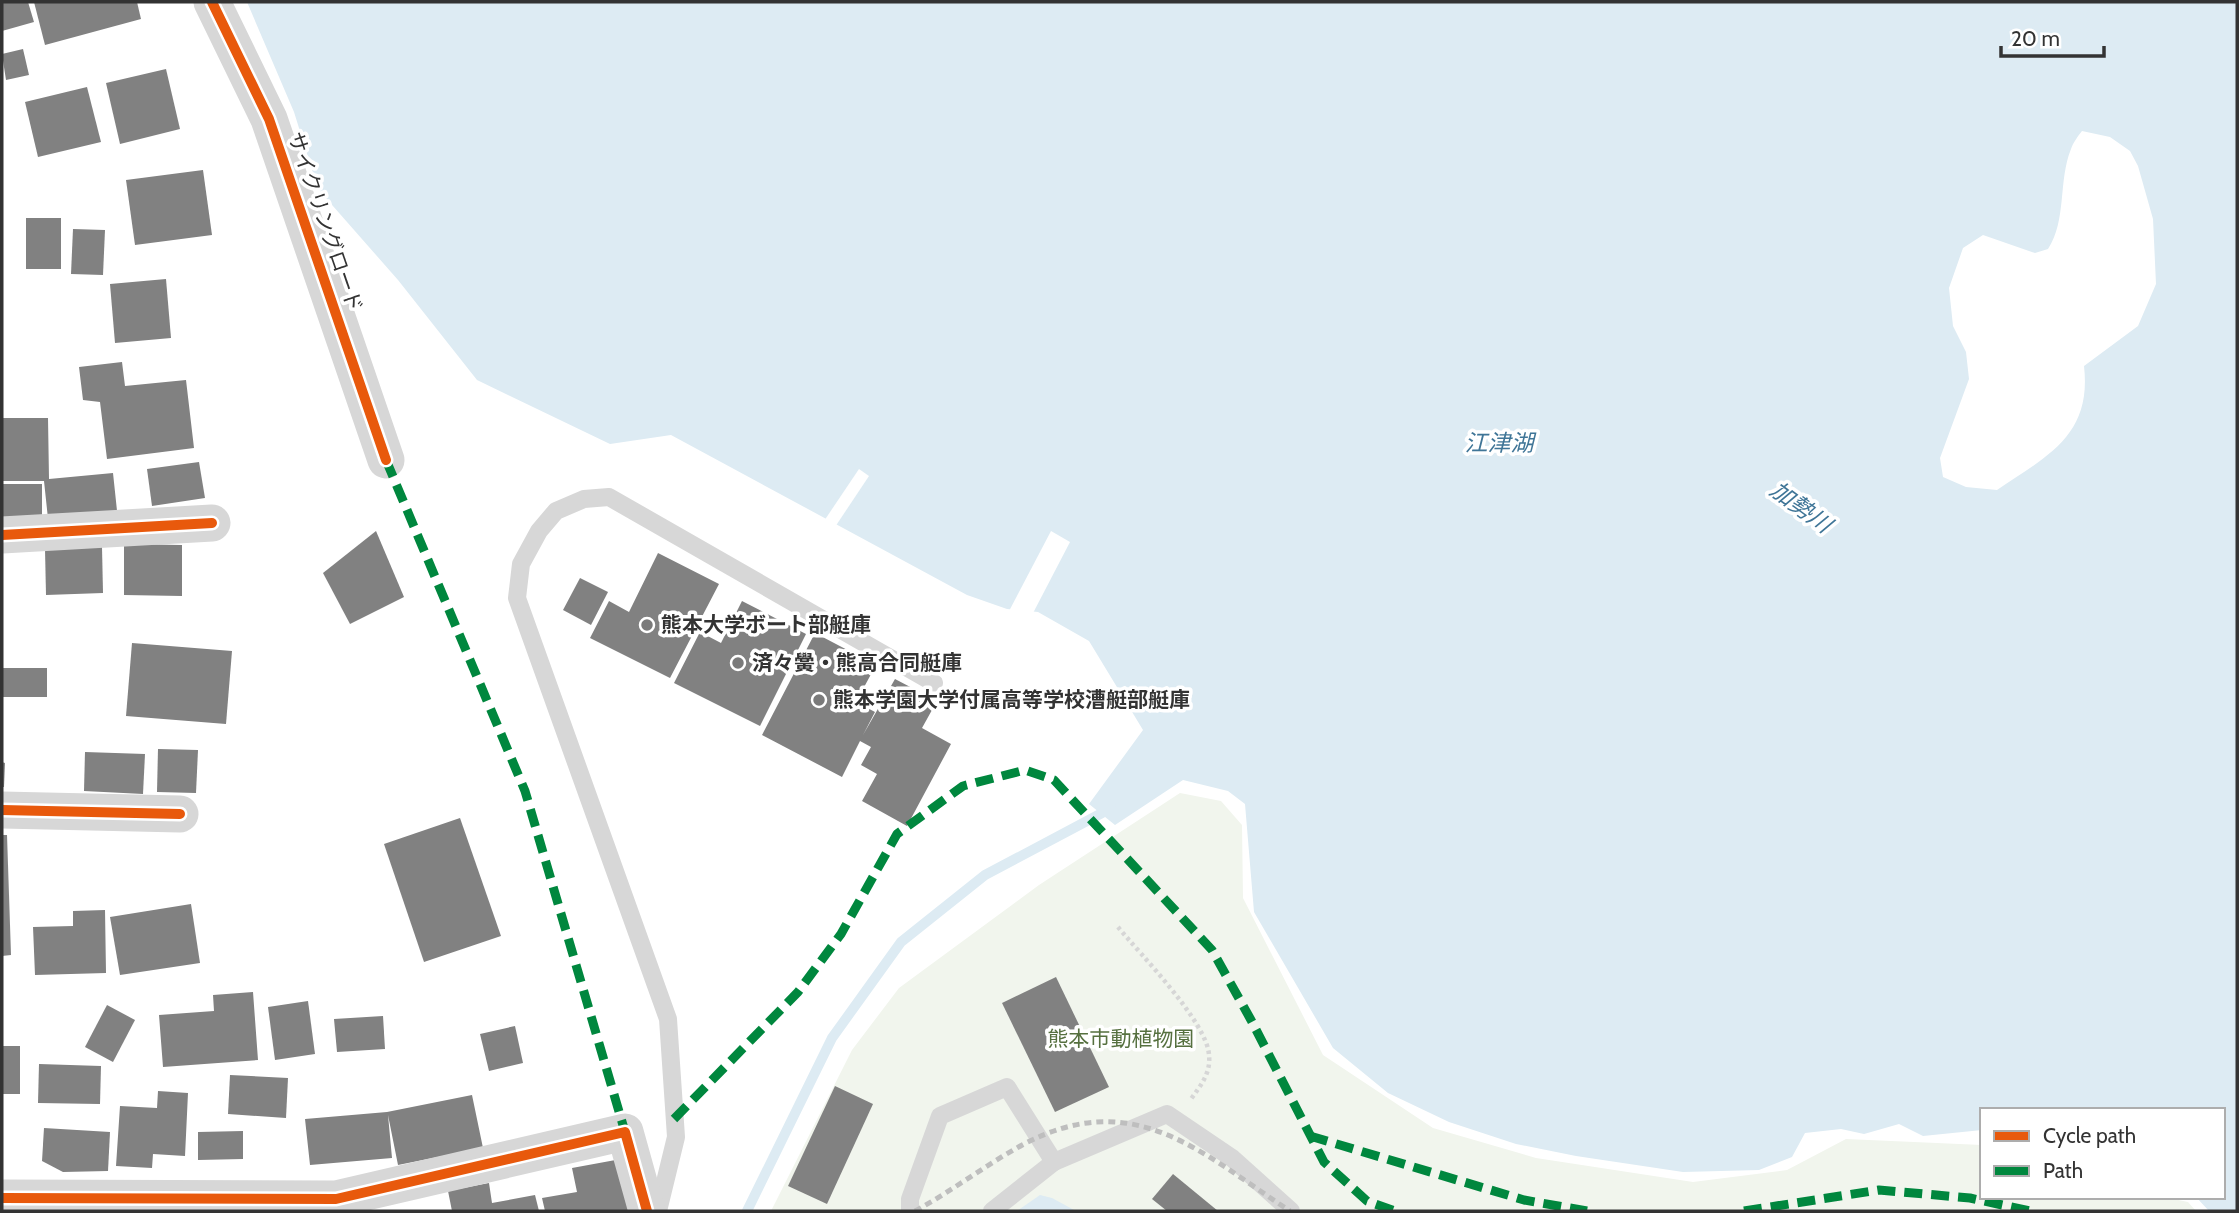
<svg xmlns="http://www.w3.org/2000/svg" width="2239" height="1213" viewBox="0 0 2239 1213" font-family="Cabin,'Noto Sans JP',sans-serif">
  <rect width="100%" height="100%" fill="#fff"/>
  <path fill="#f1f5ed" d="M1180,793l41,8 21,24 1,73 80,157 110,73 103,30 157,24 94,-12 59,-31 136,6v52h182l24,5 8,9h-1425l81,-161 47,-62 140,-103z"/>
  <g fill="#ddebf3" fill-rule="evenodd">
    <path d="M247,2h1990v1209h-28l-13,-14h27v-87h-241v20l-59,6 -24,-12 -35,10 -23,-5 -36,4 -13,24 -33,13 -76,2 -107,-16 -60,-12 -67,-22 -61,-29 -55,-45 -79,-136 -9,-108 -17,-13 -45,-11 -68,45 -26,-21 54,-74 -54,-89 -51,-29 -31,-3 -40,-14 -296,-160 -61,9 -133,-64 -79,-100 -80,-91 -24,-77zM2082,131l28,6 20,14 8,15 15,53 3,65 -18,42 -54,40c8,70 -37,90 -87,124l-31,-3 -23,-10 -3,-19 29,-79 -3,-27 -13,-26 -4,-38 14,-40 20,-13 52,18 13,-4c19,-29 10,-68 23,-100 2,-6 7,-13 11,-18z"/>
    <path d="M1040,1195l12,3 24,13h-59z"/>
  </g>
  <g fill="#fff">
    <path d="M859,469l10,7 -34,51 -11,-6z"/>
    <path d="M1051,531l19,11 -38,73 -24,-2z"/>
  </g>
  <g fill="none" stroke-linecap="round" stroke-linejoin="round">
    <path stroke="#ddebf3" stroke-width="10" d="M747,1211l85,-173 69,-96 84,-67 117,-62 9,-9"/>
  </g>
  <g fill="#818181">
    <path d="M2,2h26l6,20 -32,9z"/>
    <path d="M34,2h103l4,17 -96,26z"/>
    <path d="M23,49l6,26 -23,5 -4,-26z"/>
    <path d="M166,69l14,60 -60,15 -14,-61z"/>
    <path d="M87,87l14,55 -63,15 -13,-55z"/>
    <path d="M203,170l9,65 -77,10 -9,-65z"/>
    <rect x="26" y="218" width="35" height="51"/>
    <path d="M73,229l32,1 -2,45 -32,-1z"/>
    <path d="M166,279l5,59 -56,5 -5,-59z"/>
    <path d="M122,362l3,24 61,-6 8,68 -87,11 -7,-57 -17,-2 -4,-33z"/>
    <path d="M2,418h46l1,61 64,-6 5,47 -69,8 -5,-47h-42z"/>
    <path d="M199,462l6,36 -53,8 -5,-37z"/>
    <rect x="2" y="484" width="40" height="51"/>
    <path d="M376,531l28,66 -54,27 -27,-51z"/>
    <path d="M124,544l58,1v51l-58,-1z"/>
    <path d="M102,547l1,46 -57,2 -1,-46z"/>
    <path d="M658,553l61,31 -49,94 -80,-40 19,-37 20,11z"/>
    <path d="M580,578l28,14 -17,33 -28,-15z"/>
    <path d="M742,601l64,33 -46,92 -86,-43 26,-51 21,11z"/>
    <path d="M815,633l61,32 -20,37 19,10 -12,23 32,-56 42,22 -15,27 29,16 -44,82 -45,-25 15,-27 -16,-9 10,-18 -11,-6 -18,36 -80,-42z"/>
    <path d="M132,643l100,8 -6,73 -100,-8z"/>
    <rect x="2" y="668" width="45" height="29"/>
    <path d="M158,749l40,1 -2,43 -39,-1z"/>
    <path d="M85,752l60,2 -2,40 -59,-3z"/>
    <path d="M2,762l3,1 -1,24h-2z"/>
    <path d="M460,818l41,118 -77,26 -40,-118z"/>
    <path d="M2,835h5l4,120 -9,1z"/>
    <path d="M191,904l9,59 -80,12 -10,-58z"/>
    <path d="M105,910l1,63 -71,2 -2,-48 40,-1v-15z"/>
    <path d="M1056,977l53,110 -54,25 -53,-109z"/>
    <path d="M253,992l5,68 -95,7 -4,-52 55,-4 -1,-16z"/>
    <path d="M308,1001l7,53 -40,6 -7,-53z"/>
    <path d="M107,1005l28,15 -22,42 -28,-15z"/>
    <path d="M383,1016l2,33 -48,3 -3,-33z"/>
    <path d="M515,1026l8,37 -34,8 -9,-37z"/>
    <rect x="2" y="1046" width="18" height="48"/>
    <path d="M39,1064l62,2 -1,38 -62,-1z"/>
    <path d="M230,1075l58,3 -2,40 -58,-4z"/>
    <path d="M835,1086l38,18 -46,100 -39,-18z"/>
    <path d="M158,1091l30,2 -3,63 -32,-2 -1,14 -36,-2 4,-60 37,2z"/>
    <path d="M472,1095l11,53 -85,17 -10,-50 4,43 -82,7 -5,-46 82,-7z"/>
    <path d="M44,1128l66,4 -2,39 -45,1 -21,-11z"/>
    <path d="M243,1131v28l-45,1v-28z"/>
    <path d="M621,1159l9,52h-85l-3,-13 35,-6 -5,-24z"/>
    <path d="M1173,1174l45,37h-51l-15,-12z"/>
    <path d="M489,1183l3,20 43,-8 4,16h-87l-4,-20z"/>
  </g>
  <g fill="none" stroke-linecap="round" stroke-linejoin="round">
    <path stroke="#d6d6d6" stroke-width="4.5" stroke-dasharray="3.5 3.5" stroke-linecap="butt" d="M1118,927c22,27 89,95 91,128 2,18 -8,30 -18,44"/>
    <g stroke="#d7d7d7" stroke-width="18">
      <path d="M658,1211l18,-74 -8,-118 -151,-421 4,-34 18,-33 17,-20 28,-12 25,-2 325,186"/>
      <path d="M910,1211v-12l30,-83 67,-29 47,75"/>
      <path d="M992,1211l62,-49 113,-48 65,44 59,53"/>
    </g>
    <g stroke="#d7d7d7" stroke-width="37">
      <path d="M212,2l57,117 117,341"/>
      <path d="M2,535l210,-12"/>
      <path d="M2,810l178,4"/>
      <path d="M2,1198l334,1 289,-67 22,79"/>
    </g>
    <path stroke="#bebebe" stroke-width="5" stroke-dasharray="7 5" stroke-linecap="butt" d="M915,1211c37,-20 72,-47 109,-67 111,-58 177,9 266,67"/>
    <g stroke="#00873e" stroke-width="9" stroke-dasharray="18 9" stroke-linecap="butt">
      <path d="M386,460l139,331 100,341"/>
      <path d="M674,1119l124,-127 43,-58 56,-100 66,-48 62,-16 29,10 158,170 39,70 73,142 43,39 28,10"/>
      <path d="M1310,1136l214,64 63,11"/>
      <path d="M1744,1211l135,-21 91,8 60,13"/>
    </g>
    <g stroke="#fff" stroke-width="15">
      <g id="cycleway">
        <path d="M212,2l57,117 117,341"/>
        <path d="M2,535l210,-12"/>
        <path d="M2,810l178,4"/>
        <path d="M2,1198l334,1 289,-67 22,79"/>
      </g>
    </g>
    <use href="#cycleway" stroke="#e8590c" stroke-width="10"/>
  </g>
  <g fill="#7a7a7a" stroke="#fff" stroke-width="2.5">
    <circle cx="647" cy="625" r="7"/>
    <circle cx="738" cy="663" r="7"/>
    <circle cx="819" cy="700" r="7"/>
  </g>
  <g text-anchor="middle" stroke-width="7" stroke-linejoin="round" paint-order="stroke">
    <g font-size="21" fill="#333" stroke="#fff">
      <text transform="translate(325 222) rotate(71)" y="7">サイクリングロード</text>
    </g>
    <g font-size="21" font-weight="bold" fill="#333" stroke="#fff" text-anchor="start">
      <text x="661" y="632">熊本大学ボート部艇庫</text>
      <text x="752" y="670">済々黌・熊高合同艇庫</text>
      <text x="833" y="707">熊本学園大学付属高等学校漕艇部艇庫</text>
    </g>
    <g font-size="21" fill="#56703f" stroke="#fff">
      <text x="1121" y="1046">熊本市動植物園</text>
    </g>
    <g font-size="23" font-style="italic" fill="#3f7597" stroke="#fff">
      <text x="1499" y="451">江津湖</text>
      <text transform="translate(1801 507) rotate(36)" y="8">加勢川</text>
    </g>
  </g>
  <rect width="2239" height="1213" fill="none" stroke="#333333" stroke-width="7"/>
  <rect x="1980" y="1108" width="245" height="91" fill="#ffffff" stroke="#adadad" stroke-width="2"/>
  <rect x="1994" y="1131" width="35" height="10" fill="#e8590c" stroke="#adadad" stroke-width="2"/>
  <text x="2043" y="1143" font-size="21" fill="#333333">Cycle path</text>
  <rect x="1994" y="1166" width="35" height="10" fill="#00873e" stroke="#adadad" stroke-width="2"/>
  <text x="2043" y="1178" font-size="21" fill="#333333">Path</text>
  <path d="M2001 46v10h103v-10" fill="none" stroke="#333333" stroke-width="3.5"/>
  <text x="2011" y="46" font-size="21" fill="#333333" stroke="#ffffff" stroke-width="5" paint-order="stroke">20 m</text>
</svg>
